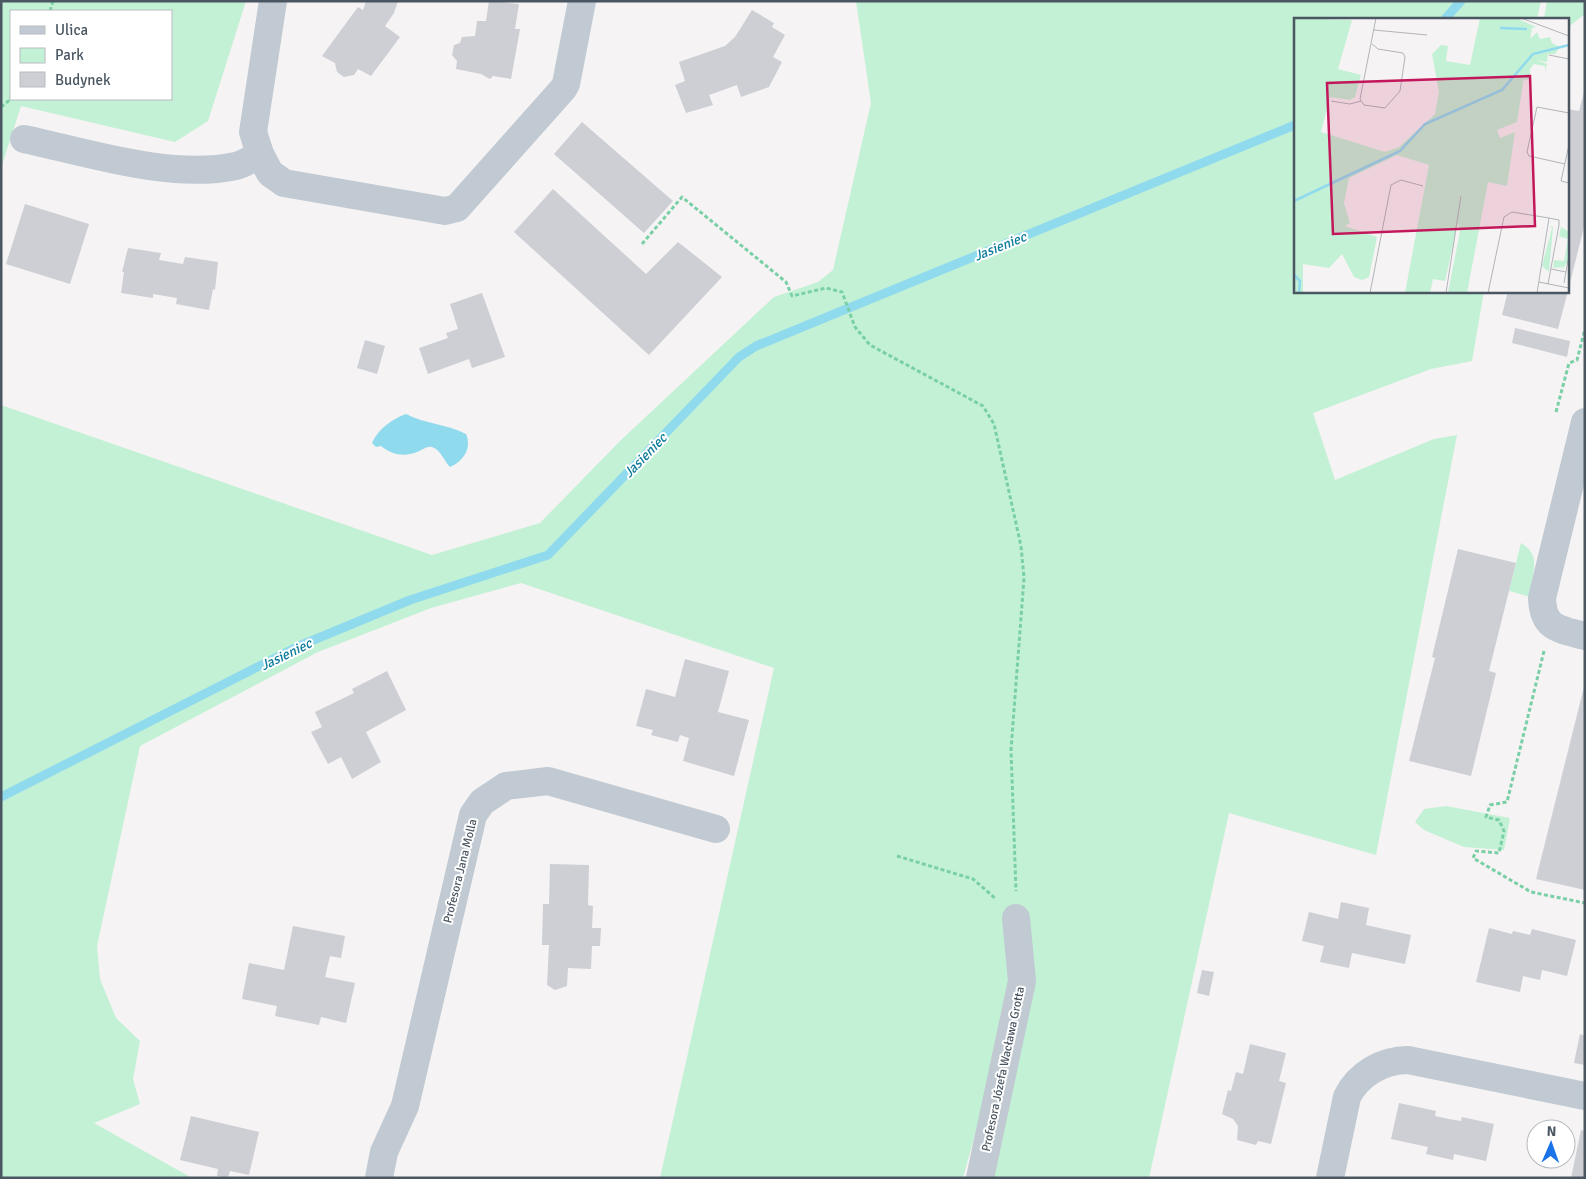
<svg xmlns="http://www.w3.org/2000/svg" width="1586" height="1179" viewBox="0 0 1586 1179" font-family="Signika,sans-serif">
  <rect width="100%" height="100%" fill="#f5f3f3"/>
  <g fill="#c3f1d5" fill-rule="evenodd">
    <path d="M1,1h245l-38,120 -33,21 -154,-36 -20,62zM11,11h160v88h-160z"/>
    <path d="M856,1h685l-4,18h-242v272h189l-12,70 -41,8 -118,44 22,67 99,-41 23,-4 -81,420 -147,-42 -80,365h-159l-10,-62 -17,62h-303l114,-510 -253,-85 -90,25 -113,44 -178,94 -43,200 3,33 16,39 24,23 -7,38 7,25 -46,19 98,55h-191v-773l431,150 108,-32 80,-82 154,-144 44,-15 15,-12 38,-167z"/>
    <path d="M1547,1h38v13l-18,14v-9h-23z"/>
    <path d="M1521,543c23,13 9,33 9,54l-21,-6z"/>
    <path d="M1446,806l64,12 -6,32 -40,-3 -40,-17 -9,-8 9,-13z"/>
  </g>
  <path fill="#90daee" d="M406,414c19,10 41,10 60,20 6,14 -2,27 -16,33 -6,-6 -9,-17 -18,-20 -6,-1 -9,3 -15,5 -13,5 -25,3 -36,-6l-5,1 -4,-4c6,-14 20,-24 34,-29z"/>
  <g fill="none" stroke-linecap="round" stroke-linejoin="round">
    <g stroke="#90daee" stroke-width="9">
      <path d="M1445,19l16,-18"/>
      <path d="M1,797l298,-151 111,-46 138,-45 191,-198 17,-11 539,-221"/>
    </g>
  </g>
  <g fill="#cdcfd5">
    <path d="M366,1h32l-4,12 -9,13 15,11 -29,39 -13,-7 -4,6 -10,2 -7,-5 -2,-9 -13,-7 36,-49 5,3z"/>
    <path d="M489,1l30,3 -4,25h5l-9,50 -18,-3 -3,3 -9,-5 -25,-5 1,-8 -5,-6 2,-10 6,-2 2,-6 13,-1 2,-15h9z"/>
    <path d="M752,10l22,13 -2,4 13,8 -12,22 9,5 -13,25 -28,10 -4,-12 -28,10 4,10 -27,8 -11,-28 10,-4 -6,-19 46,-16 10,-9z"/>
    <path d="M1584,92l1,131 -17,68 -1,-182 12,2z"/>
    <path d="M582,122l91,79 -29,32 -90,-79z"/>
    <path d="M553,189l93,85 32,-32 44,35 -73,78 -135,-123z"/>
    <path d="M25,204l64,20 -19,60 -64,-20z"/>
    <path d="M128,248l33,5 -2,7 24,4 2,-7 33,5 -3,28 -2,-1 -4,21 -33,-6 1,-6 -24,-4v4l-32,-5 3,-21h-2z"/>
    <path d="M1508,291h60l-10,38 -56,-14z"/>
    <path d="M482,293l23,64 -33,11 -3,-9 -41,15 -9,-26 29,-10 -2,-5 12,-4 -8,-25z"/>
    <path d="M1515,328l55,13 -3,16 -55,-14z"/>
    <path d="M365,340l20,6 -8,28 -20,-6z"/>
    <path d="M1458,549l58,14 -27,108 7,2 -25,103 -62,-15 26,-103 -3,-1z"/>
    <path d="M685,659l44,12 -11,41 31,8 -15,56 -51,-15 6,-23 -9,-3 -2,7 -27,-7 2,-5 -17,-4 10,-37 29,8z"/>
    <path d="M387,671l19,39 -40,22 15,30 -29,17 -11,-22 -13,7 -17,-32 11,-5 -7,-15 39,-19 -2,-4z"/>
    <path d="M1585,683v207l-49,-11z"/>
    <path d="M550,864l39,1 -1,40 5,1 -1,22h9l-1,18h-8l-1,23 -23,-1 -1,18 -12,4 -8,-5 2,-40h-7l1,-41h6z"/>
    <path d="M1341,902l28,6 -3,17 45,10 -6,29 -53,-11 -3,15 -29,-6 4,-16 -22,-5 7,-29 29,7z"/>
    <path d="M293,926l52,10 -4,22 -11,-2 -5,21 30,6 -9,40 -25,-6 -2,8 -44,-9 2,-10 -35,-7 7,-36 35,7z"/>
    <path d="M1489,928l23,6 1,-3 17,4 2,-6 44,11 -9,36 -25,-6 -2,10 -17,-4 -3,16 -44,-10z"/>
    <path d="M1202,970l12,2 -5,24 -12,-3z"/>
    <path d="M1580,1034l5,2v29l-11,-2z"/>
    <path d="M1250,1044l36,9 -7,28 7,2 -15,61 -13,-3 -2,4 -19,-5 1,-14 -5,-7 -11,-5 6,-24 3,1 5,-19 7,2z"/>
    <path d="M1399,1103l37,8 -1,5 14,3 12,2 1,-4 32,7 -8,37 -32,-7 -1,6 -27,-6 2,-7 -37,-8z"/>
    <path d="M191,1116l68,16 -10,43 -19,-4 -2,7 -11,-2 1,-7 -38,-9z"/>
    <path d="M1581,1130l4,1v47h-14z"/>
  </g>
  <g fill="none" stroke-linecap="round" stroke-linejoin="round">
    <g stroke="#7ad0a6" stroke-width="3" stroke-dasharray="4 2.5" stroke-linecap="butt">
      <path d="M50,11l3,-10"/>
      <path d="M1,107l10,-8"/>
      <path d="M642,244l40,-47 104,85 6,14 34,-8 16,4 13,35 15,18 113,61 11,18 27,122 3,32 -13,172 5,141"/>
      <path d="M1556,412l13,-49 8,-3 8,-31"/>
      <path d="M1544,651l-37,151 -17,3 -4,12 13,3 5,11 -5,22 -23,-2 -3,7 58,34 54,11"/>
      <path d="M897,856l76,23 23,20"/>
    </g>
    <g stroke="#c1cad2" stroke-width="28">
      <path d="M273,1l-20,131 7,22 10,19 14,10 161,28 12,-3 106,-119 3,-5 16,-83"/>
      <path d="M24,139c65,14 147,41 212,27 8,-2 17,-8 24,-12"/>
      <path d="M1585,422l-43,176c1,31 17,31 43,38"/>
      <path d="M379,1178l5,-26 21,-46 68,-291 9,-13 24,-16 42,-5 168,48"/>
      <path d="M980,1178l42,-197 -6,-63"/>
      <path d="M1330,1178l17,-81c11,-23 36,-37 61,-37l177,36"/>
    </g>
  </g>
  <g text-anchor="middle" stroke-width="4" stroke-linejoin="round" paint-order="stroke">
    <g font-size="12" fill="#4a5661" stroke="#fff">
      <text transform="translate(460 871) rotate(-76)" y="4">Profesora Jana Molla</text>
      <text transform="translate(1003 1069) rotate(-78)" y="4">Profesora Józefa Wacława Grotta</text>
    </g>
    <g font-size="14" font-style="italic" fill="#0c7c9b" stroke="#fff">
      <text transform="translate(1000 246) rotate(-22)" y="5">Jasieniec</text>
      <text transform="translate(645 455) rotate(-46)" y="5">Jasieniec</text>
      <text transform="translate(286 654) rotate(-26)" y="5">Jasieniec</text>
    </g>
  </g>
  <g transform="translate(1294 18)">
    <rect width="275" height="275" fill="#f5f3f3"/>
    <path d="M0,0l58,2 -14,49 23,6 -6,22 -5,3 -20,-3 -9,35 64,20 14,-5 36,-33 4,-22 -7,-38 9,-9 7,1 -2,15 24,4 10,-47h36l20,9 -4,1 -2,11 7,-7 3,7 10,-2 2,6 8,4 -5,7h-7l-1,8 -10,-2 10,4 -2,8v-6l-11,-2 -4,5v9l-5,3 -1,-4 -7,45 -20,8 3,8 15,-6 -8,54 -19,-4 -21,111h-19l12,-62 -2,-8 -13,58 -12,-2 -3,14h-25l24,-128 -32,-10 -48,23 -5,25 6,20 -5,3 32,11 -8,40 -7,3 -8,-3 -12,-23 -13,14 -26,-4v29h-9zM255,208l4,1 -4,45 -7,-6 10,-38zM267,209l8,5v28l-7,10 1,-3 -10,1 1,-8 10,1 4,-22 -9,-3z" fill="#c3f1d5"/>
    <path fill="none" stroke="#90daee" stroke-width="2.5" d="M206,10l27,1M0,183l106,-50 25,-27 77,-34 31,-36 36,-9M0,257l6,6 -1,12"/>
    <path fill="none" stroke="#b1b4b9" stroke-width="1" d="M227,0l48,18M80,12l53,5M78,26l6,5 25,4 2,4 -5,34 -15,17 -21,-3 -4,-6 16,-81M255,37l20,4M37,83l19,3 11,-3M275,127l-8,36 8,2M271,146l-36,-8 -2,-4 10,-45 32,6M257,251l15,3M245,264l30,6M270,265l4,-23M254,266l11,-59v-5l-10,-2M76,275l21,-108 10,-5 22,6M152,275l15,-97M194,275l16,-76 8,-5 37,6 -12,75"/>
    <path fill="#c2185b" fill-opacity="0.15" stroke="#c2185b" stroke-width="2.5" d="M236,58l5,150 -202,8 -6,-151z"/>
    <rect width="275" height="275" fill="none" stroke="#4a5661" stroke-width="2.5"/>
  </g>
  <rect width="1586" height="1179" fill="none" stroke="#4a5661" stroke-width="5"/>
  <rect x="10" y="10" width="162" height="90" fill="#ffffff" stroke="#b7bbc0"/>
  <rect x="20" y="26" width="25" height="8" fill="#c1cad2" stroke="#b7bbc0"/>
  <text x="55" y="35" font-size="15" fill="#4a5661">Ulica</text>
  <rect x="20" y="48" width="25" height="15" fill="#c3f1d5" stroke="#b7bbc0"/>
  <text x="55" y="60" font-size="15" fill="#4a5661">Park</text>
  <rect x="20" y="72" width="25" height="15" fill="#cdcfd5" stroke="#b7bbc0"/>
  <text x="55" y="85" font-size="15" fill="#4a5661">Budynek</text>
  <g transform="translate(1551 1144) rotate(2)"><circle r="24" fill="#ffffff" stroke="#b7bbc0"/>
  <path d="M0-4L9 19L0 12L-9 19Z" fill="#1a73e8"/>
  <text y="-8" font-size="14" font-weight="bold" text-anchor="middle" fill="#4a5661">N</text>
  </g>
</svg>
